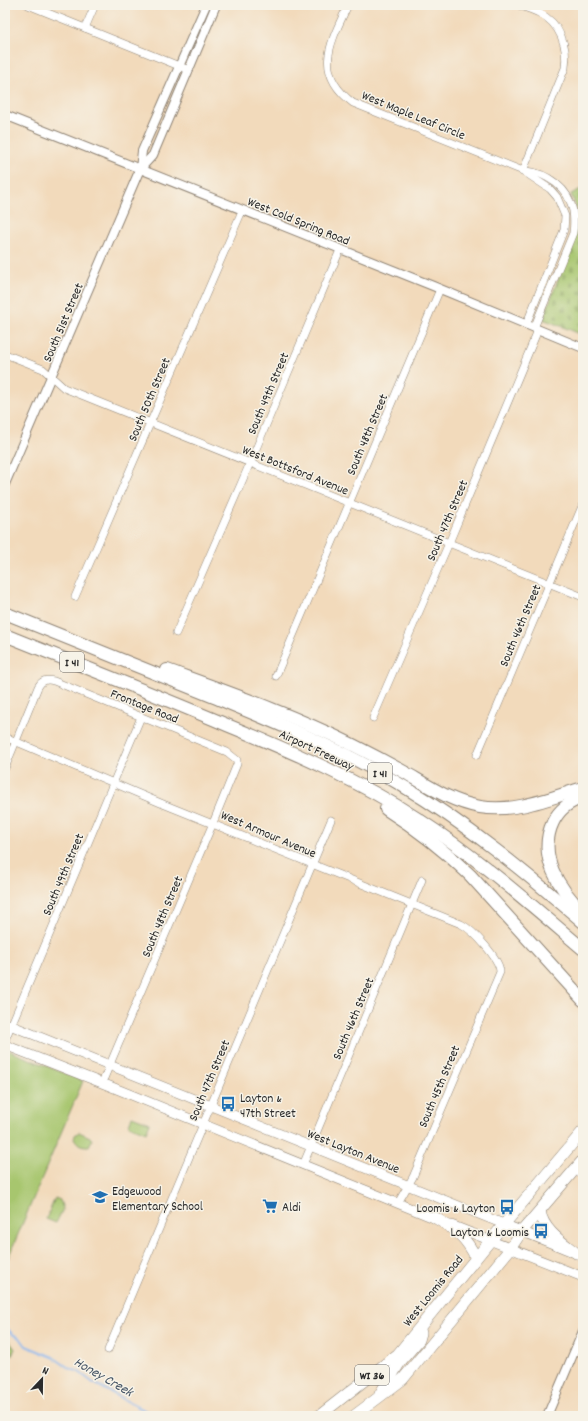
<svg xmlns="http://www.w3.org/2000/svg" width="588" height="1421" viewBox="0 0 588 1421" font-family="Dekko,sans-serif">
  <defs>
    <pattern id="wetland-marsh" width="20" height="14" patternUnits="userSpaceOnUse"><rect width="20" height="14" fill="#a7c66e"/><path d="M1 5h8M5 5V1M11 12h8M15 12V8" fill="none" stroke="#90aa5f"/></pattern>
    <pattern id="cemetery-stones" width="16" height="16" patternUnits="userSpaceOnUse"><rect width="16" height="16" fill="#a7c66e"/><path d="M2 7V4a2 2 0 0 1 4 0v3zM10 15v-3a2 2 0 0 1 4 0v3z" fill="#90aa5f"/></pattern>
  </defs>
  <rect width="100%" height="100%" fill="#f7f3e8"/>
  <filter id="ink" filterUnits="userSpaceOnUse"><feTurbulence type="fractalNoise" baseFrequency=".025" numOctaves="2"/><feDisplacementMap in="SourceGraphic" scale="8" xChannelSelector="R" yChannelSelector="G"/><feConvolveMatrix kernelMatrix="1 2 1 2 8 2 1 2 1" color-interpolation-filters="sRGB"/></filter>
  <filter id="wash" filterUnits="userSpaceOnUse"><feTurbulence type="fractalNoise" baseFrequency=".012" numOctaves="4" result="noise"/><feDisplacementMap in="SourceGraphic" scale="16" xChannelSelector="R" yChannelSelector="G"/><feGaussianBlur stdDeviation="0.9" result="paint"/><feColorMatrix in="noise" values="0 0 0 0 0 0 0 0 0 0 0 0 0 0 0 0 0 1.4 0 .05"/><feComposite in="paint" operator="in"/></filter>
  <g filter="url(#wash)">
    <rect width="100%" height="100%" fill="#f2dabb"/>
    <g fill="#a7c66e" stroke="#69784c">
      <path d="M5,1049l78,32 -78,184z"/>
      <path d="M132,1116l18,7 -4,9 -17,-7z"/>
      <path d="M79,1132l11,5 2,3 -3,6c-8,0 -11,-1 -15,-8l1,-3z"/>
      <path d="M55,1198l5,2 3,9 -7,14 -10,-4z"/>
    </g>
    <path fill="url(#wetland-marsh)" stroke="#69784c" d="M5,1335l10,14 -10,18z"/>
    <path fill="url(#cemetery-stones)" stroke="#69784c" d="M583,188v147l-40,-16 31,-81 4,-26 -7,-18z"/>
    <g fill="none" stroke-linecap="round" stroke-linejoin="round">
      <path stroke="#83b2ed" stroke-width="2" d="M5,1326l7,8 8,4 6,8 27,11 16,11 10,4 13,10 63,34"/>
    </g>
  </g>
  <g filter="url(#ink)">
    <g fill="none" stroke-linecap="round" stroke-linejoin="round">
      <g stroke="#8e8273" stroke-width="8">
        <g id="minor">
          <path d="M28,5l161,65"/>
          <path d="M348,5c-17,37 -36,67 5,98l170,68 27,18 7,8 8,19 -1,14 -38,95"/>
          <path d="M519,5c7,3 14,5 20,8 21,10 29,33 26,55l-42,103"/>
          <path d="M85,28l10,-23"/>
          <path d="M526,171c21,2 43,17 47,40 1,7 1,15 0,22l-39,95"/>
          <path d="M5,354l38,15 21,19 519,209"/>
          <path d="M75,597l167,-386"/>
          <path d="M176,633l74,-170 90,-213"/>
          <path d="M276,676l164,-387"/>
          <path d="M373,718l76,-175 89,-213"/>
          <path d="M5,737l158,67 298,120c12,6 39,35 39,48l-87,205 -15,26"/>
          <path d="M477,755l106,-251"/>
          <path d="M5,768l33,-81c4,-7 8,-8 16,-6l173,71 10,8v4l-24,59 -111,260"/>
          <path d="M5,1040l136,-323"/>
          <path d="M303,1165l119,-285"/>
          <path d="M108,1350l223,-530"/>
        </g>
      </g>
      <g stroke="#8e8273" stroke-width="10">
        <g id="tertiary">
          <path d="M5,115l428,171 150,62"/>
          <path d="M140,169l13,-14 63,-150"/>
          <path d="M5,484l135,-315 2,-18 64,-146"/>
          <path d="M547,1416l36,-85"/>
        </g>
      </g>
      <g stroke="#8e8273" stroke-width="10">
        <g id="secondary">
          <path d="M5,1023l578,233"/>
          <path d="M5,1045l97,38 337,137"/>
          <path d="M451,1225l132,52"/>
        </g>
      </g>
      <g stroke="#8e8273" stroke-width="12">
        <g id="primary">
          <path d="M540,1211c3,19 22,31 36,42"/>
          <path d="M434,1217c21,13 31,18 42,41"/>
          <path d="M380,1394l20,-32 19,-22 2,-7 -1,-3"/>
          <path d="M319,1416l79,-62 92,-113 93,-110"/>
          <path d="M354,1416l49,-37 107,-130 12,-18 61,-71"/>
        </g>
      </g>
      <g stroke="#8e8273" stroke-width="14">
        <g id="motorway">
          <path d="M5,613c70,28 140,56 209,84 65,27 130,53 189,89 65,39 123,87 180,136"/>
          <path d="M5,635c74,30 149,59 222,90 66,27 131,55 191,94 59,38 112,85 165,130"/>
          <path d="M167,670c63,23 126,45 186,75 18,9 35,18 53,28 24,14 46,29 74,34 35,6 70,-9 103,-19"/>
          <path d="M583,798c-13,3 -24,12 -30,24 -16,34 6,67 30,90"/>
          <path d="M386,809c30,19 58,41 84,66l113,125"/>
        </g>
      </g>
      <use href="#minor" stroke="#fff" stroke-width="7"/>
      <use href="#tertiary" stroke="#fff" stroke-width="8"/>
      <use href="#secondary" stroke="#fff" stroke-width="9"/>
      <use href="#primary" stroke="#fff" stroke-width="11"/>
      <use href="#motorway" stroke="#fff" stroke-width="12"/>
    </g>
  </g>
  <defs>
    <g id="bus-bare" transform="scale(1.2)"><path d="M-5-6H5V4H4V6H2V4H-2V6H-4V4H-5ZM-3.5-4V0h7V-4ZM-3.5 1.2v1.5H-2V1.2ZM2 1.2v1.5H3.5V1.2Z" fill="#1f6fb2" stroke="#f7f3e8" stroke-width="2.5" paint-order="stroke"/></g>
    <g id="school-bare" transform="scale(1.2)"><path d="M0-5L7-2L0 1L-7-2ZM-4 1L0 2.5L4 1V4Q0 6-4 4Z" fill="#1f6fb2" stroke="#f7f3e8" stroke-width="2.5" paint-order="stroke"/></g>
    <g id="supermarket-bare" transform="scale(1.2)"><path d="M-6-5.5h2.5l.6 2H6L4.5 2H-2.5L-4.4-4H-6ZM-1.5 3.2a1.3 1.3 0 1 0 .1 0ZM3 3.2a1.3 1.3 0 1 0 .1 0Z" fill="#1f6fb2" stroke="#f7f3e8" stroke-width="2.5" paint-order="stroke"/></g>
  </defs>
  <g fill-rule="evenodd">
    <use href="#bus-bare" x="228" y="1104"/>
    <use href="#school-bare" x="100" y="1197"/>
    <use href="#supermarket-bare" x="270" y="1206"/>
    <use href="#bus-bare" x="507" y="1207"/>
    <use href="#bus-bare" x="541" y="1231"/>
  </g>
  <g text-anchor="middle" stroke-width="3" stroke-linejoin="round" paint-order="stroke">
    <g fill="#f7f3e8" stroke="#686764" stroke-width="1">
      <rect x="60" y="652" width="24" height="20" rx="3"/>
      <rect x="368" y="763" width="24" height="20" rx="3"/>
      <rect x="355" y="1365" width="34" height="20" rx="3"/>
    </g>
    <g font-size="12" font-weight="bold" fill="#2b2b2b">
      <text x="72" y="666">I 41</text>
      <text x="380" y="777">I 41</text>
      <text x="372" y="1379">WI 36</text>
    </g>
    <g font-size="13" fill="#2b2b2b" stroke="#f7f3e8">
      <text transform="translate(414 114) rotate(22)" y="5">West Maple Leaf Circle</text>
      <text transform="translate(299 220) rotate(22)" y="5">West Cold Spring Road</text>
      <text transform="translate(62 322) rotate(-67)" y="5">South 51st Street</text>
      <text transform="translate(267 393) rotate(-67)" y="5">South 49th Street</text>
      <text transform="translate(148 399) rotate(-67)" y="5">South 50th Street</text>
      <text transform="translate(366 434) rotate(-67)" y="5">South 48th Street</text>
      <text transform="translate(296 469) rotate(22)" y="5">West Bottsford Avenue</text>
      <text transform="translate(446 520) rotate(-67)" y="5">South 47th Street</text>
      <text transform="translate(519 625) rotate(-67)" y="5">South 46th Street</text>
      <text transform="translate(145 705) rotate(22)" y="5">Frontage Road</text>
      <text transform="translate(317 749) rotate(25)" y="5">Airport Freeway</text>
      <text transform="translate(269 833) rotate(23)" y="5">West Armour Avenue</text>
      <text transform="translate(62 874) rotate(-67)" y="5">South 49th Street</text>
      <text transform="translate(161 916) rotate(-67)" y="5">South 48th Street</text>
      <text transform="translate(352 1018) rotate(-67)" y="5">South 46th Street</text>
      <text transform="translate(208 1080) rotate(-67)" y="5">South 47th Street</text>
      <text transform="translate(438 1086) rotate(-67)" y="5">South 45th Street</text>
      <text transform="translate(354 1150) rotate(22)" y="5">West Layton Avenue</text>
      <text transform="translate(432 1290) rotate(-51)" y="5">West Loomis Road</text>
    </g>
    <g font-size="13" fill="#2b2b2b" stroke="#f7f3e8" text-anchor="start">
      <text x="240" y="1102">Layton &amp;<tspan x="240" dy="15">47th Street</tspan></text>
      <text x="112" y="1195">Edgewood<tspan x="112" dy="15">Elementary School</tspan></text>
      <text x="282" y="1211">Aldi</text>
      <text x="495" y="1212" text-anchor="end">Loomis &amp; Layton</text>
      <text x="529" y="1236" text-anchor="end">Layton &amp; Loomis</text>
    </g>
    <g font-size="14" font-style="italic" fill="#455465" stroke="#f7f3e8">
      <text transform="translate(104 1376) rotate(30)" y="5">Honey Creek</text>
    </g>
  </g>
  <rect width="588" height="1421" fill="none" stroke="#f7f3e8" stroke-width="20"/>
  <g transform="translate(42 1379) rotate(22)" stroke="#f7f3e8" stroke-width="3" paint-order="stroke">
  <path d="M0-3L7 15L0 10L-7 15Z" fill="#2b2b2b"/>
  <text y="-6" font-size="11" font-weight="bold" text-anchor="middle" fill="#2b2b2b">N</text>
  </g>
</svg>
